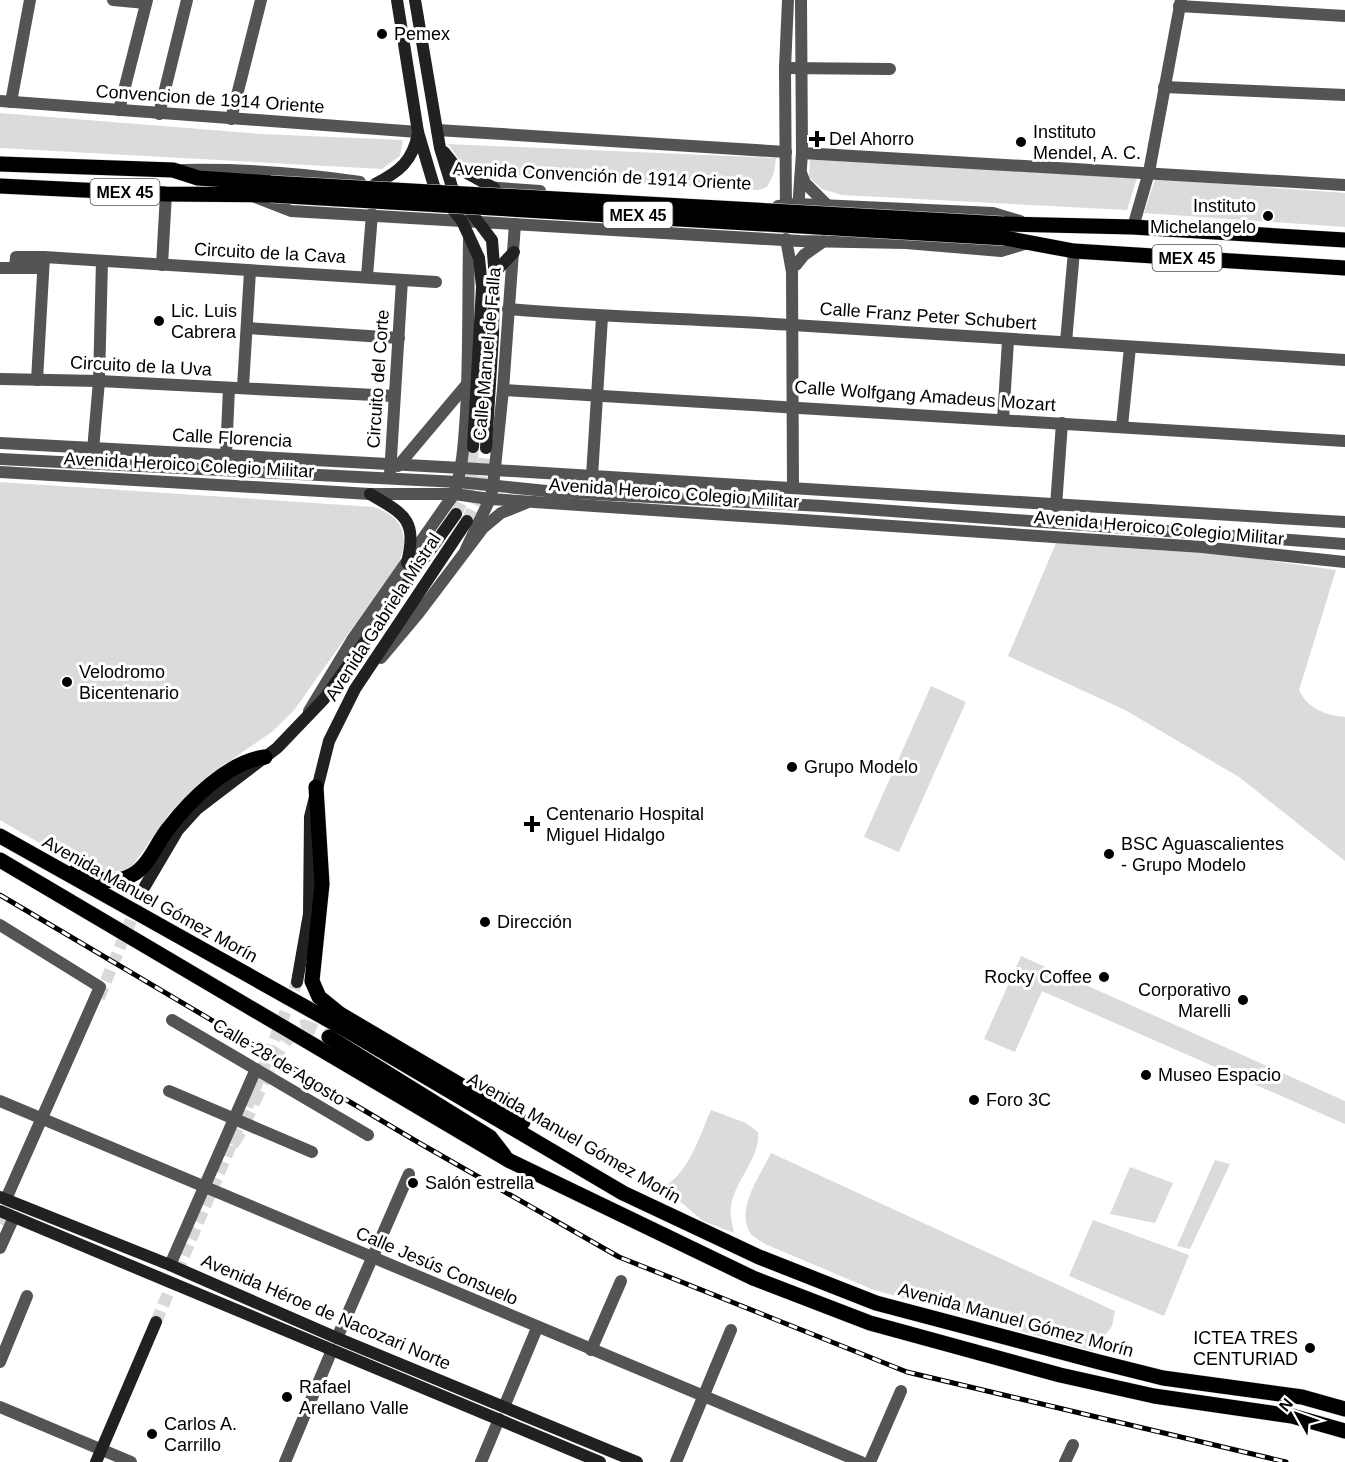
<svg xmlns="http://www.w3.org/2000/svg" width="1345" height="1462" viewBox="0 0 1345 1462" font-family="Helvetica,sans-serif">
  <rect width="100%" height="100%" fill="#fff"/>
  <g fill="#dbdbdb">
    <path d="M0,113l261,21 142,6 -3,16 -18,13 -382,-21z"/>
    <path d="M448,144l328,14 -2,15 -7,14 -9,3 -277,-17 -21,-12z"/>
    <path d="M810,159l327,19 -10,32 -285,-15 -20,-6 -13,-12z"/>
    <path d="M1155,179l190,14v34l-201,-14z"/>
    <path d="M0,482l374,25c28,9 36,28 25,55l-104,147 -22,22 -65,45 -38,37 -40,56 -29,5 -46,-27 -12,-2 -43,-25z"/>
    <path d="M1056,543l174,12 106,15 -37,120c9,19 26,25 46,27v144l-106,-84 -114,-67 -117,-54z"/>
    <path d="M931,686l35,16 -67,150 -35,-15z"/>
    <path d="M1021,956l324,145v23l-303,-133 -27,61 -31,-13z"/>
    <path d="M711,1110l35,13 12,9c3,25 -23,48 -27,74 -2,8 2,19 3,27l-31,-12 -28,-24 -16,-8c29,-12 40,-52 52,-79z"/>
    <path d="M771,1153l344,158 -3,15 -19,25 -219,-61 -109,-46c-4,-3 -12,-7 -15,-11 -15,-25 11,-58 21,-80z"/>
    <path d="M1215,1160l15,4 -40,85 -13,-3z"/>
    <path d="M1130,1167l43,16 -18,40 -45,-9z"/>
    <path d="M1093,1220l96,35 -25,61 -95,-40z"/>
  </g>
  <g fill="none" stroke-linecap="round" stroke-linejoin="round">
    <g stroke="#d9d9d9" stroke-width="12" stroke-dasharray="12 6" stroke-linecap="butt">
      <path d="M456,514l15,-32 2,-35"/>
      <path d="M467,521l14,-29 5,-44"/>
      <path d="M99,998l46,-112"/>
      <path d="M0,1224l10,-20"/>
      <path d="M156,1322l110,-260 31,-80"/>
    </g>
    <path stroke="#d9d9d9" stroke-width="15" stroke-dasharray="15 8" stroke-linecap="butt" d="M231,1144c20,-24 43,-113 73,-117l25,10"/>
    <g stroke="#dbdbdb" stroke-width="16">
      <g id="primary">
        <path d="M0,164l173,6 25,8 72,5"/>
        <path d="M0,186l166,8 104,1"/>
        <path d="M1004,224l129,3 212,13"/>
        <path d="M1005,238l69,13 271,17"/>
        <path d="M316,787l6,97 -10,97 7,16 21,17 183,108"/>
        <path d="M0,836l348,195 275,162 136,64 117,46 223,59 64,16 139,19 43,12"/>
        <path d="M0,860l510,301 243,117 117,45 190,52 94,21 138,20 53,15"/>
        <path d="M75,872c19,6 37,14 57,3 17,-9 24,-31 36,-46 22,-29 60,-67 97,-72"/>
        <path d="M329,1037l161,100 14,18"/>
      </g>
    </g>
    <g stroke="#545454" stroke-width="12">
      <path d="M113,0l33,3"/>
      <path d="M1179,6l166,10"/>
      <path d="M785,68l105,1"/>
      <path d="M1164,87l181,8"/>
      <path d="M11,102l19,-102"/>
      <path d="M119,110l28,-110"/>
      <path d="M159,114l28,-114"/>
      <path d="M231,119l30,-119"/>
      <path d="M437,130l349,22"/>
      <path d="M802,153l543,32"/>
      <path d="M1133,227l16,-55 32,-172"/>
      <path d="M786,239l6,33 1,216"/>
      <path d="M162,265l4,-71"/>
      <path d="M0,268h42"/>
      <path d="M15,268l1,-11h28l392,25"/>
      <path d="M367,276l5,-62"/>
      <path d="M508,309c95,8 190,10 285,16 184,12 368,24 552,35"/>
      <path d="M247,328l152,10"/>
      <path d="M1066,342l8,-91"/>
      <path d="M0,379l99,2 295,15"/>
      <path d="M37,380l7,-123"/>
      <path d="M243,387l7,-116"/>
      <path d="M503,390l842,51"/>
      <path d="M1003,420l5,-79"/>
      <path d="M1122,426l8,-79"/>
      <path d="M0,443l462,25 883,54"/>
      <path d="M93,450l6,-69 3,-120"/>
      <path d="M226,455l3,-67"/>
      <path d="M390,474l12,-194"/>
      <path d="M592,476l10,-159"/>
      <path d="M1056,506l6,-83"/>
      <path d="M0,925l100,62 -94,212"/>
      <path d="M172,1020l196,115"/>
      <path d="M169,1091l143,61"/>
      <path d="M0,1101l861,361"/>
      <path d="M0,1248l14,-31"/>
      <path d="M170,1265l86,-196"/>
      <path d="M337,1338l72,-164"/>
      <path d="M591,1350l30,-69"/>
      <path d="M0,1362l27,-66"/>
      <path d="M0,1407l131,55"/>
      <path d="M504,1407l33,-79"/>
      <path d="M285,1462l47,-112"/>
      <path d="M481,1462l18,-43"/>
      <path d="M676,1462l55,-132"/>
      <path d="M870,1462l31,-71"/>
      <path d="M1065,1462l8,-17"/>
    </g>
    <g stroke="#545454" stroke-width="12">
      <path d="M0,101l418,31"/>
      <path d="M183,170c59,-1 118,3 177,12"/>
      <path d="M801,173l4,10 23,23"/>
      <path d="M485,187l55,4"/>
      <path d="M255,197l36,14 171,10 338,20 106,2 95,8 27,-8"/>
      <path d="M778,206l20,-2 195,9 27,8"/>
      <path d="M798,210l4,-57 -1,-153"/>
      <path d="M786,215l-1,-147 3,-68"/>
      <path d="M796,265l8,-10 20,-14"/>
      <path d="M0,459l458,23 98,10 267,14 522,38"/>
      <path d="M398,466l69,-82"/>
      <path d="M0,472l370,22h84l36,5 712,48 143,15"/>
      <path d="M556,492l2,-16"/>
      <path d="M618,495l1,-16"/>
      <path d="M466,549l24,-50 3,-12 10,-97 12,-166"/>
      <path d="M381,658l37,-44 65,-86 18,-15 25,-10"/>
      <path d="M309,711l43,-71 102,-146c9,-27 10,-53 12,-81 3,-58 2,-117 3,-175"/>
    </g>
    <g stroke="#212121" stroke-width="12">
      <path d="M397,0l21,132 16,54 28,35 17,37 3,29 -9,160"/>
      <path d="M415,0l25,148 12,39 40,53 2,26 -1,69 -7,113"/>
      <path d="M444,152l12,15 38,21"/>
      <path d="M375,184c24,-12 38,-23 43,-51"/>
      <path d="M494,273l20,-21"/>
      <path d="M370,494c36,21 47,26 37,69"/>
      <path d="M145,886l33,-56 19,-21 80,-61 47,-49 132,-185"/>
      <path d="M297,982l12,-68 1,-97 19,-76 26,-52 112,-168"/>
      <path d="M0,1197l170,68 167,73 300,124"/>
      <path d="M0,1211l600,251"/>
      <path d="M96,1462l60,-140"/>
    </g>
    <use href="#primary" stroke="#000" stroke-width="15"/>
    <g stroke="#000" stroke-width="5">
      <path id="rail" d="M0,895l421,249 198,113 288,115 379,90"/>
    </g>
    <use href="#rail" stroke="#fff" stroke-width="3" stroke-dasharray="9" stroke-linecap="butt"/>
    <g stroke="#dbdbdb" stroke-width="16" stroke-linecap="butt">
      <g id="primary-bridge">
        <path d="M270,183l734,41"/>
        <path d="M270,195l735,43"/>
      </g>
    </g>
    <use href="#primary-bridge" stroke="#000" stroke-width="15"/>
  </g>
  <g fill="#000" stroke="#fff" stroke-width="2">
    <circle cx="382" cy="34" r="6"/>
    <path d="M814 130h6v6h6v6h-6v6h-6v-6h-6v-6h6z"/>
    <circle cx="1021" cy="142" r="6"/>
    <circle cx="1268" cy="216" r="6"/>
    <circle cx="159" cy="321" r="6"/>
    <circle cx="67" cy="682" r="6"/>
    <circle cx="792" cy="767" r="6"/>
    <path d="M529 815h6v6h6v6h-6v6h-6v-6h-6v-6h6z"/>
    <circle cx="1109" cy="854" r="6"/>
    <circle cx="485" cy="922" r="6"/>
    <circle cx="1104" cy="977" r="6"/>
    <circle cx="1243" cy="1000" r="6"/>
    <circle cx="1146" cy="1075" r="6"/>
    <circle cx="974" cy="1100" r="6"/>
    <circle cx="413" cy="1183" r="6"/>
    <circle cx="1310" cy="1348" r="6"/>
    <circle cx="287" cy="1397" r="6"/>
    <circle cx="152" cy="1434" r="6"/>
  </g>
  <g text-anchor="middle" stroke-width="6" stroke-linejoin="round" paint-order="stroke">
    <g fill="#fff" stroke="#4c4c4c" stroke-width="1.5">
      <rect x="90.5" y="179" width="69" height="26" rx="4.5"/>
      <rect x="603.5" y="202" width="69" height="26" rx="4.5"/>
      <rect x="1152.5" y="245" width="69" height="26" rx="4.5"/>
    </g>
    <g font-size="16" font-weight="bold" fill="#000">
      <text x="125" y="198">MEX 45</text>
      <text x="638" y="221">MEX 45</text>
      <text x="1187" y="264">MEX 45</text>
    </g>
    <g font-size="18" fill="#000" stroke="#fff" text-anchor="start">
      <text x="394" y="40">Pemex</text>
      <text x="1033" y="138">Instituto<tspan x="1033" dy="21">Mendel, A. C.</tspan></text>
      <text x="829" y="145">Del Ahorro</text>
      <text x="1256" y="212" text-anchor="end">Instituto<tspan x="1256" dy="21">Michelangelo</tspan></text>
      <text x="171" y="317">Lic. Luis<tspan x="171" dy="21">Cabrera</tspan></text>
      <text x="79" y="678">Velodromo<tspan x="79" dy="21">Bicentenario</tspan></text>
      <text x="804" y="773">Grupo Modelo</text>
      <text x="546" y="820">Centenario Hospital<tspan x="546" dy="21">Miguel Hidalgo</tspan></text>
      <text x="1121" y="850">BSC Aguascalientes<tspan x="1121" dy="21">- Grupo Modelo</tspan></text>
      <text x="497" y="928">Dirección</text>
      <text x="1092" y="983" text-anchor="end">Rocky Coffee</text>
      <text x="1231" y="996" text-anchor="end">Corporativo<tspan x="1231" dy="21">Marelli</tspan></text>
      <text x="1158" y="1081">Museo Espacio</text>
      <text x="986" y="1106">Foro 3C</text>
      <text x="425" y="1189">Salón estrella</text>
      <text x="1298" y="1344" text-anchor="end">ICTEA TRES<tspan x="1298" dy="21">CENTURIAD</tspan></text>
      <text x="299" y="1393">Rafael<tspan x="299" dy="21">Arellano Valle</tspan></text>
      <text x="164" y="1430">Carlos A.<tspan x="164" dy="21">Carrillo</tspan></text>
    </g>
    <g font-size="18" fill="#000" stroke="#fff">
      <text transform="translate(210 99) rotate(4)" y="6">Convencion de 1914 Oriente</text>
      <text transform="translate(602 176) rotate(3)" y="6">Avenida Convención de 1914 Oriente</text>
      <text transform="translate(270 253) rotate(3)" y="6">Circuito de la Cava</text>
      <text transform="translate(928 316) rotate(4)" y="6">Calle Franz Peter Schubert</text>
      <text transform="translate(487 354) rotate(-85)" y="6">Calle Manuel de Falla</text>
      <text transform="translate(141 366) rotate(3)" y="6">Circuito de la Uva</text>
      <text transform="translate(378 379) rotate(-86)" y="6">Circuito del Corte</text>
      <text transform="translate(925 396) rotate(4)" y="6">Calle Wolfgang Amadeus Mozart</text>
      <text transform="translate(232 438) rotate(3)" y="6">Calle Florencia</text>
      <text transform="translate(189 465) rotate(3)" y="6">Avenida Heroico Colegio Militar</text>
      <text transform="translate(674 493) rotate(4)" y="6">Avenida Heroico Colegio Militar</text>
      <text transform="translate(1159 528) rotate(5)" y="6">Avenida Heroico Colegio Militar</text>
      <text transform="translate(383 617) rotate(-57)" y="6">Avenida Gabriela Mistral</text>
      <text transform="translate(150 899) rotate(29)" y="6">Avenida Manuel Gómez Morín</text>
      <text transform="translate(279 1062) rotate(31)" y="6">Calle 28 de Agosto</text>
      <text transform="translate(574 1138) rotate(30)" y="6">Avenida Manuel Gómez Morín</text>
      <text transform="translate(437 1266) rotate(23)" y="6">Calle Jesús Consuelo</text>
      <text transform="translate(326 1312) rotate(23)" y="6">Avenida Héroe de Nacozari Norte</text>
      <text transform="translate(1016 1320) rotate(15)" y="6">Avenida Manuel Gómez Morín</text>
    </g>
  </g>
  <g transform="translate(1297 1414) rotate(310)" stroke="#ffffff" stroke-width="4.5" paint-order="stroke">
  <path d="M0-4.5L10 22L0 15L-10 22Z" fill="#000000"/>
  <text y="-9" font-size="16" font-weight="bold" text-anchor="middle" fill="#000000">N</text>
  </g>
</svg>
